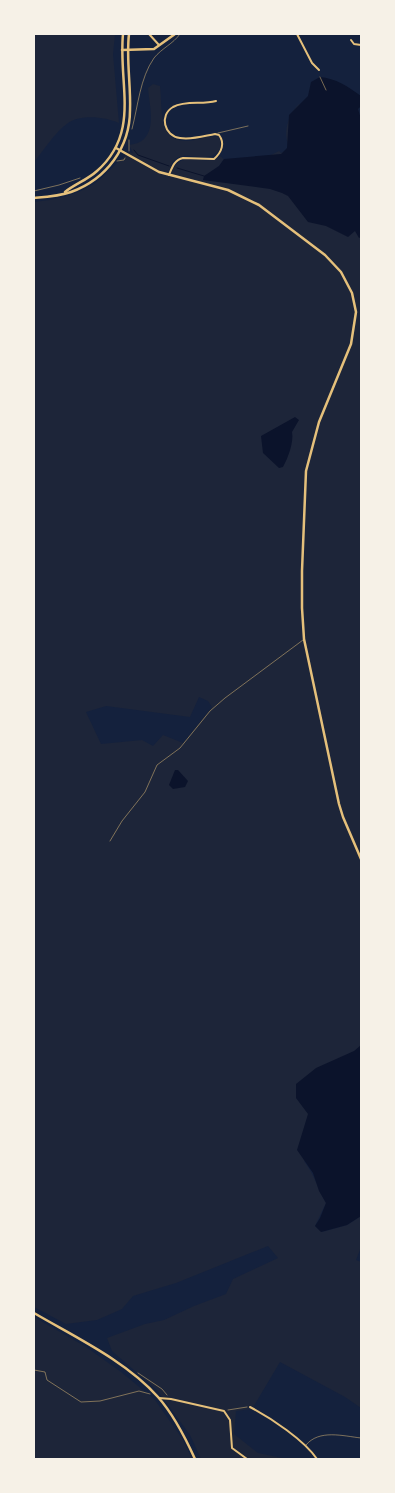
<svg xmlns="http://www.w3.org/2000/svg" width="395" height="1493" viewBox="0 0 395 1493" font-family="'Space Grotesk',sans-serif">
  <rect width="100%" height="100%" fill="#14213d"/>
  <g fill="#1d2539" fill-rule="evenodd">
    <path d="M34,34h81l-2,20 6,69c-14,-6 -37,-9 -51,0 -14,10 -23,26 -34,39z"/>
    <path d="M153,84l7,2c3,27 -3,61 35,54 8,-2 16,-5 24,-3l1,3v9c-15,20 -38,-6 -50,17l4,2c8,-17 32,-1 46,-12l4,3 -5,7 -15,11 65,-21 10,-5 2,2 6,-3 2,-5c-7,-11 0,-32 10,-41l10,9 52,17v1022l-57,9c10,13 14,28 22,42l-11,23 7,6 25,-7 14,-9v31l-5,13 5,2v146l-16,-11 -65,-35 -28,47 -16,2 -2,23 24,19 29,6h-86l-11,-24 -33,-45 -45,-39 -5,-13 38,-14 19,-4 30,-14 32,-12 7,-15 45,-21 -10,-12 -92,37 -43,13 -11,13 -25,11 -31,4 -32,-17v-1105c20,-2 43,-7 60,-18 13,-9 22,-22 35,-32l4,1 -4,-8c5,-1 11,-2 15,-6 12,-12 5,-36 4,-51zM199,697l9,4 4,6 -29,36 -20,-8 -10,11 -11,-6 -41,4 -15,-32 20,-6 84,11z"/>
    <path d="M34,1317l52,30 35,25 34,28 28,40 9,19h-158z"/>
  </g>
  <g fill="#0b132b">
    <path d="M320,77c15,1 29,10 41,19v10l-3,3 3,10v118l-2,1 -4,-7 -7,6 -22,-11 -18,-4 -20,-26 -6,-3 -12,-4 -67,-9 1,-4 15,-10 5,-7 57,-5 6,-6 2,-33 19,-19 3,-14z"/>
    <path d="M295,417l4,3 -7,12c2,10 -4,26 -9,35l-4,1 -16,-15 -2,-17z"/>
    <path d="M175,770h3l10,11 -3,6 -12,2 -4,-4z"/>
    <path d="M361,1045v171l-14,9 -26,7 -6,-6 5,-8 6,-15 -7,-12 -6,-18 -16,-23 11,-36 -12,-16v-14l20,-16 38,-17z"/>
  </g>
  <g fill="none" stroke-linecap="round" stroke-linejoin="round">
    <g stroke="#0b132b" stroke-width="1">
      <path d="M134,150l4,5 31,11"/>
      <path d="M177,168l27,8"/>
    </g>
    <g stroke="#e5c07b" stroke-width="0.5">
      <path d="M320,77l6,13"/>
      <path d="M132,129c6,-23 8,-51 22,-71 8,-10 19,-14 26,-24"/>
      <path d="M129,140v11"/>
      <path d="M117,161l7,-1 1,-2"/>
      <path d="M34,191l25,-6 21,-7"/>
      <path d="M34,1370l11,2 2,8 34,22 19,-1 39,-10 11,3"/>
      <path d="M138,1373l24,16 5,6"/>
      <path d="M228,1410l19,-3"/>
    </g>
    <g stroke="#e5c07b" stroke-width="0.5">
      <path d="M218,133l30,-7"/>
      <path d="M110,841l12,-20 23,-29 12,-27 23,-17 30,-37 15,-13 78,-58"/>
      <path d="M306,1445c13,-16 37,-9 55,-7"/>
    </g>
    <g stroke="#e5c07b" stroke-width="2">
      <path d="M149,34l10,11"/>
      <path d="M297,34l15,29 7,7"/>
      <path d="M351,40l3,4 7,1"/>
      <path d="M169,175c3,-7 5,-15 14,-17l31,1c8,-7 11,-16 5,-24l-4,-1c-11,2 -23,6 -35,4 -16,-2 -21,-23 -7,-31 13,-7 29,-2 43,-6"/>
      <path d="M159,1398l12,1 53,12 6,9 2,28 15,11"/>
      <path d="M250,1407c21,11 54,33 67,52"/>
    </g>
    <g stroke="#e5c07b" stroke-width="2.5">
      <path d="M116,148l43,24 69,18 31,15 66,50 16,17 11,21 4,19 -5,32 -32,78 -13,49 -4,100v37l2,31 35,165 4,13 18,42"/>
      <path d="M34,1313c41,24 92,48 124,84 16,18 27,40 37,62"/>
    </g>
    <g stroke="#e5c07b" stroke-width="2.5">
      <path d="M122,50l32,-1 21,-15"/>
      <path d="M65,192c10,-8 22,-12 32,-21 44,-39 21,-87 26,-137"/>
      <path d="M34,198c12,-1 26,-2 37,-6 36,-13 59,-45 59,-82 1,-25 -4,-51 -1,-76"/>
    </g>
  </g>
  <rect width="395" height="1493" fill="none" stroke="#f6f1e7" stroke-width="70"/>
</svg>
